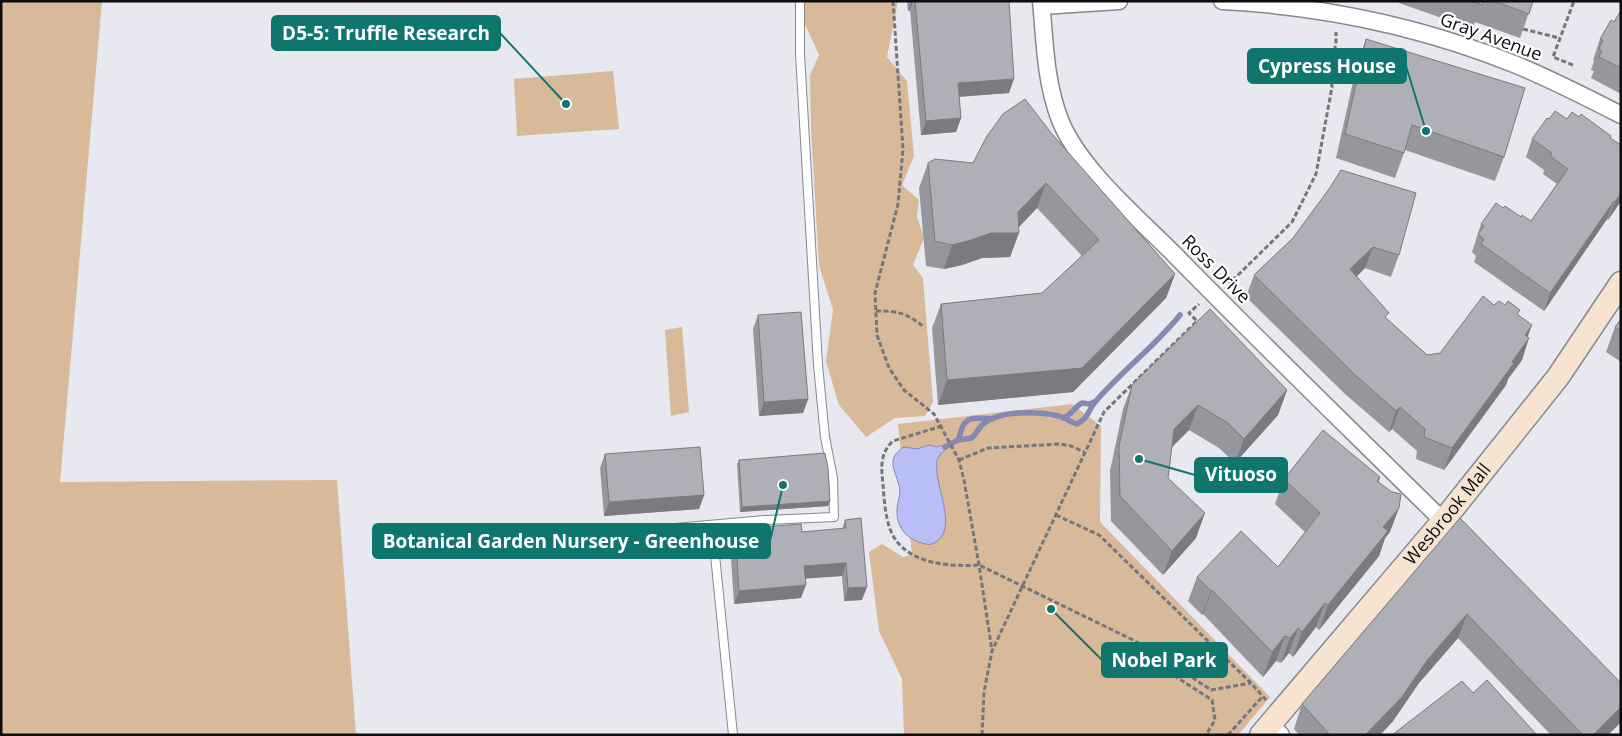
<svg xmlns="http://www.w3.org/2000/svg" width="1622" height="736" viewBox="0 0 1622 736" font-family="'Open Sans',sans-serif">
  <rect width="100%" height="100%" fill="#e7e8f0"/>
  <g fill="#d8b999">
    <path d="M1,1h101l-42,481 277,-2 19,255h-355z"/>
    <path d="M805,1h93l-11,56 20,24 7,75 -12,29 17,15 -2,16 7,22 -11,27 10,13 10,124 -8,14 -30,2 -29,19 -27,-32 -13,-44 7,-51 -14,-45 -8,-136 -1,-54 9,-20 -15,-33z"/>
    <path d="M613,71l6,58 -102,7 -3,-57z"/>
    <path d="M682,327l7,85 -18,4 -6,-86z"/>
    <path d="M1072,404l29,22 -1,96 170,175 -32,38h-334l-2,-56 -23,-48 -10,-79 13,-8 21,13 9,-2 -14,-131z"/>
  </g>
  <path fill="#b9bef7" stroke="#8589b1" d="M929,445l8,2 6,-2 3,4c-4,3 -8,8 -9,12 -4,23 22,66 -1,81 -5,3 -8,3 -14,1 -16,-4 -26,-17 -25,-33 0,-7 3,-13 3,-19 -2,-18 -17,-31 4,-44l13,2z"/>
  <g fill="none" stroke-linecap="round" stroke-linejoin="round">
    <g stroke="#8589b1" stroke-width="5.5">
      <path d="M1063,418c9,-3 11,-11 19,-15l8,1 4,-2"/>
      <path d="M958,440c2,-4 2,-7 4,-12 5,-14 19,-9 30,-9"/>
      <path d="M945,447l13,-7 14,-2c4,-4 6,-9 10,-13 16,-15 56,-14 77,-9 6,2 12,6 18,8 11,-5 11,-14 19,-23 26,-30 59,-55 84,-86"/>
    </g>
    <g stroke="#87888f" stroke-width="10">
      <g id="lane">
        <path d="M712,525l21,210"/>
        <path d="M586,536l179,-16 69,-3 -1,-39 -8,-41 -7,-72 -18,-311v-53"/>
      </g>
    </g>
    <g stroke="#87888f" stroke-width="19">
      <g id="street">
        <path d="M1041,1c4,41 4,80 19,119 20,49 75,95 112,132 89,91 180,179 271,269"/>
        <path d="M1222,1c99,5 200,26 292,63 37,15 72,33 107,51"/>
        <path d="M1042,6l77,-5"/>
        <path d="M1270,724l11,11"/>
      </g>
    </g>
    <g stroke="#87888f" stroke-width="25">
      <g id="secondary">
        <path id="s1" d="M1261,735l182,-214 115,-144 63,-94"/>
      </g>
    </g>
    <g stroke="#75767a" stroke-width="3" stroke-dasharray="5 2.5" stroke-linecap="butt">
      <path d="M893,1l10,148 -5,55 -23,89 2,42 12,33 15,22 30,24 25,46 5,20 15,85 13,86"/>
      <path d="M1523,29l36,9"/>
      <path d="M1573,65l-20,-8 21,-56"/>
      <path d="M1225,283l11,-6 56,-55 24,-48 16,-87 -2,-20 6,-23v-12"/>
      <path d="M876,311c22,0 30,2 47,15"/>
      <path d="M942,426l-49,15c-13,12 -12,26 -10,43 1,14 2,31 7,45 13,35 58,38 89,36l150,73 19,10 63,42 40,-7"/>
      <path d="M959,460l29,-12 72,-4 11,2 13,6"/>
      <path d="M1056,515l43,20 152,148 15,17"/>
      <path d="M1161,670l3,-1 48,31 3,20 -9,15"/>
      <path d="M982,735l2,-43 8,-41 112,-239 93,-91 -8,-8 10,-9"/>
      <path d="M1228,735l34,-38"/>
    </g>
    <use href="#lane" stroke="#fff" stroke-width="8"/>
    <use href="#street" stroke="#fff" stroke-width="16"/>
    <use href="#secondary" stroke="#f6e4d0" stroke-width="22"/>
  </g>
  <g fill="#96979d">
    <path d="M907,1h102v92l-50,4 2,21 -5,14 -35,3 -11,-125 -2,1z"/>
    <path d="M1400,1h133l-13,37 -45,-16 -2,7 -74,-26z"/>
    <path d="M1621,12v82l-30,-16 3,-7 -3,-1 3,-9 -1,-1 7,-21z"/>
    <path d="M1366,39l138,118 -9,24 -90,-31 -10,28 -59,-20 21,-94z"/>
    <path d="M1549,119h18l43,19 11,7v56l-13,19 -1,-1 -63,92 -70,-49 2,-6 -4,-4 9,-28 22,-16 28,13 26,-37 -14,-10 1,-4 -18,-13 6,-18z"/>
    <path d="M1052,134l123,140 -9,24 -93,94 -135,13 -6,-77 9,-24 101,-11 40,-37 -45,-48 -18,19 -9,30 -28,1 -20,7 -18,4 -18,-3 -7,-78 9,-25h45z"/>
    <path d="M1329,189l70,66 -8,22 -26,-9 -8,8 29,43 41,36 13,-2 54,-48 24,10 10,22 -6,23 -14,19 -2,6 -62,85 -28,-11 1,-8 -25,-22 -3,3 -44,-38 -99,-97 8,-22 39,-37z"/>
    <path d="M758,315l50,84 -5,14 -44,3 -6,-87z"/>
    <path d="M1621,319v43l-15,-10 9,-25z"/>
    <path d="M1132,385l155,5 -9,25 -43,48 -16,-15 -30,-18 -17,17 -4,31 28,60 -33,37 -52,-54 -1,-50 13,-62z"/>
    <path d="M605,454l99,41 -5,14 -95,7 -4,-48z"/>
    <path d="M739,460l91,41 -2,5 -88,6 -3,-48z"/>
    <path d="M1380,477l-1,5 11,50 -5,6 -6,18 -60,74 -3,-3 -23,30 -4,-4 -8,10 -5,-2 -13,16 -60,-63 -1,1 -14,-14 9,-24 81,-10 27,-35 -30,-28 9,-25z"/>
    <path d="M1460,518l161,165v39l-13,13h-57l-93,-97 -39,45 -26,38 -13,14h-81l-5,-6 8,-25z"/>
    <path d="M845,520l17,80 -18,1 -2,-25 -37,2 -4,20 -67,6 -4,-62 5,-13 67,3 40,-3z"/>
  </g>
  <g fill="#7a7b80">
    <path d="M911,1h2l-3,9 -2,1z"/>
    <path d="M1014,79l-5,14 -56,4 5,-14z"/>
    <path d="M961,118l-5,14 -35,3 5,-14z"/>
    <path d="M1046,183l-9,25 -24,25h6l-9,24 -28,1 -20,7 -18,4 8,-24 39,-12 27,-21z"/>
    <path d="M1621,193v8l-13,19 7,-18z"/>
    <path d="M1614,201l-7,18 -63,92 6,-18z"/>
    <path d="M1373,247l-8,21 -23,23 8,-22z"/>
    <path d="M1175,274l-9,24 -93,94 -135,13 9,-25z"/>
    <path d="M1532,325l-7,19 4,-6 -7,22 -14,19 -2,6 -62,85 8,-22 73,-113z"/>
    <path d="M1287,390l-9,25 -43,48 9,-24z"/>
    <path d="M808,399l-5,14 -44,3 5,-14z"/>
    <path d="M1198,405l-9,25 -24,24 9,-25z"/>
    <path d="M1400,407l-8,22 -3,3 7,-21z"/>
    <path d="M704,495l-5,14 -95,7 5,-14z"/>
    <path d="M830,501l-2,5 -88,6 2,-5z"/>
    <path d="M1399,508l-9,24 -5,6 -6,18 -60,74 9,-25 55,-78z"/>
    <path d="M1205,513l-9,25 -33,37 9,-24z"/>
    <path d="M846,563l-4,13 -42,3 4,-13z"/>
    <path d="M806,585l-5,13 -67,6 5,-13z"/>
    <path d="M867,587l-5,13 -18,1 4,-13z"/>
    <path d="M1212,590l-9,24 -1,1 9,-24z"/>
    <path d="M1325,603l-9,24 -23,30 9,-25z"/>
    <path d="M1467,614l-9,24 -39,45 -26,38 -13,14h-15z"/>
    <path d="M1298,628l-9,25 -8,10 9,-25z"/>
    <path d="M1285,636l-9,25 -13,16 9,-25z"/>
    <path d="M1621,707v15l-13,13h-15z"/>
  </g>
  <g fill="#afb0b7" stroke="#7a7b80">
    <path d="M915,1h94l5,78 -56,4 3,35 -35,3z"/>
    <path d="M1472,1h11l-1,4z"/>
    <path d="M1494,1h39l-4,13z"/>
    <path d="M1620,12h1v56l-22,-11 3,-6 -3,-2 4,-9 -3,-1 11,-19 3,2z"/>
    <path d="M1366,39l159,49 -21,69 -92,-32 -8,28 -59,-19z"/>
    <path d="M1025,99l27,35 123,140 -93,94 -135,12 -6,-76 101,-11 57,-53 -53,-57 -28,29 1,21h-28l-20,7 -19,5 -17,-4 -7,-78 7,-4 38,4 14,-27 16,-22z"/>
    <path d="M1555,111l12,8 5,-7 7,5 2,-3 30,22 -1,2 11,7v48l-6,9 -1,-1 -64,92 -69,-49 3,-5 -6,-5 6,-8 -3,-2 15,-21 7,5 2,-2 16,11 1,-2 9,6 37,-52 -18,-13 2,-3 -20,-14 15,-21 2,1z"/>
    <path d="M1341,170l75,23 -17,62 -26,-8 -23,22 39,44 -4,4 42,38 13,-2 43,-57 11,9 5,-4 6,4 3,-4 12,9 -3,4 15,11 -7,10 4,3 -17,24 2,1 -62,85 -28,-11 1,-8 -25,-22 -4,4 -43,-38 -99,-98 39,-37 36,-49z"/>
    <path d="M1210,309l77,81 -43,49 -16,-16 -30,-18 -24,24 -6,49 37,35 -33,38 -52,-55 -1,-50 13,-61z"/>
    <path d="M801,312l7,87 -44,3 -6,-87z"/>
    <path d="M1621,319v12l-6,-4z"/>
    <path d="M1323,430l57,47 -3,4 15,11 9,2 -2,14 -16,19 5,4 -60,74 -3,-2 -23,29 -4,-4 -8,10 -5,-2 -13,16 -60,-62 -1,1 -14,-14 44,-46 37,36 42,-54 -36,-34z"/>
    <path d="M700,447l4,48 -95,7 -4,-48z"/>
    <path d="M825,453l3,15 2,33 -88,6 -3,-47z"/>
    <path d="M861,518l6,69 -19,1 -2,-25 -42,3 2,19 -67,6 -4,-62 66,-5 1,8 44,-4 -1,-8z"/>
    <path d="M1460,518l161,165v24l-28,28h-10l-116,-121 -39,45 -26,38 -37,38h-35l-28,-31z"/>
    <path d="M1487,680l50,55h-145l70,-54 11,12z"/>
  </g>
  <g text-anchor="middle" stroke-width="4.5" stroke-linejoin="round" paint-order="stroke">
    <g font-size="18" fill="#0c0d0f" stroke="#fff">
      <text transform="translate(1491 37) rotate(20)" y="6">Gray Avenue</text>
      <text transform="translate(1216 269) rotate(45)" y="6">Ross Drive</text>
      <text dy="6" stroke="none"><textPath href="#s1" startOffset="289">Wesbrook Mall</textPath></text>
    </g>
  </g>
  <path fill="none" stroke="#0f766e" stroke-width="2" d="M566 104L500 33M1426 131L1406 66M1139 459L1195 475M783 485L770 541M1051 609L1102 660"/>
  <g fill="#0f766e" stroke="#fff" stroke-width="2">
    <circle cx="566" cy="104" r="5"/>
    <circle cx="1426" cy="131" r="5"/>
    <circle cx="1139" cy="459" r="5"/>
    <circle cx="783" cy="485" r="5"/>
    <circle cx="1051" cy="609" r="5"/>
  </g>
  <g fill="#0f766e" stroke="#0f766e" stroke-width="2">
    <rect x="272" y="16" width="228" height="34" rx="5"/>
    <rect x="1248" y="49" width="158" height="34" rx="5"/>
    <rect x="1195" y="458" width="92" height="34" rx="5"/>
    <rect x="373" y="524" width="397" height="34" rx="5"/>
    <rect x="1102" y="643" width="125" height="34" rx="5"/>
  </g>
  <g font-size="19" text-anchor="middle" font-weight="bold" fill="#fff">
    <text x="386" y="40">D5-5: Truffle Research</text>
    <text x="1327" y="73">Cypress House</text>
    <text x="1241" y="481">Vituoso</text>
    <text x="571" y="548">Botanical Garden Nursery - Greenhouse</text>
    <text x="1164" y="667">Nobel Park</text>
  </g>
  <rect width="1622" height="736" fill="none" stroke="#0c0d0f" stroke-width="5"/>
</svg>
